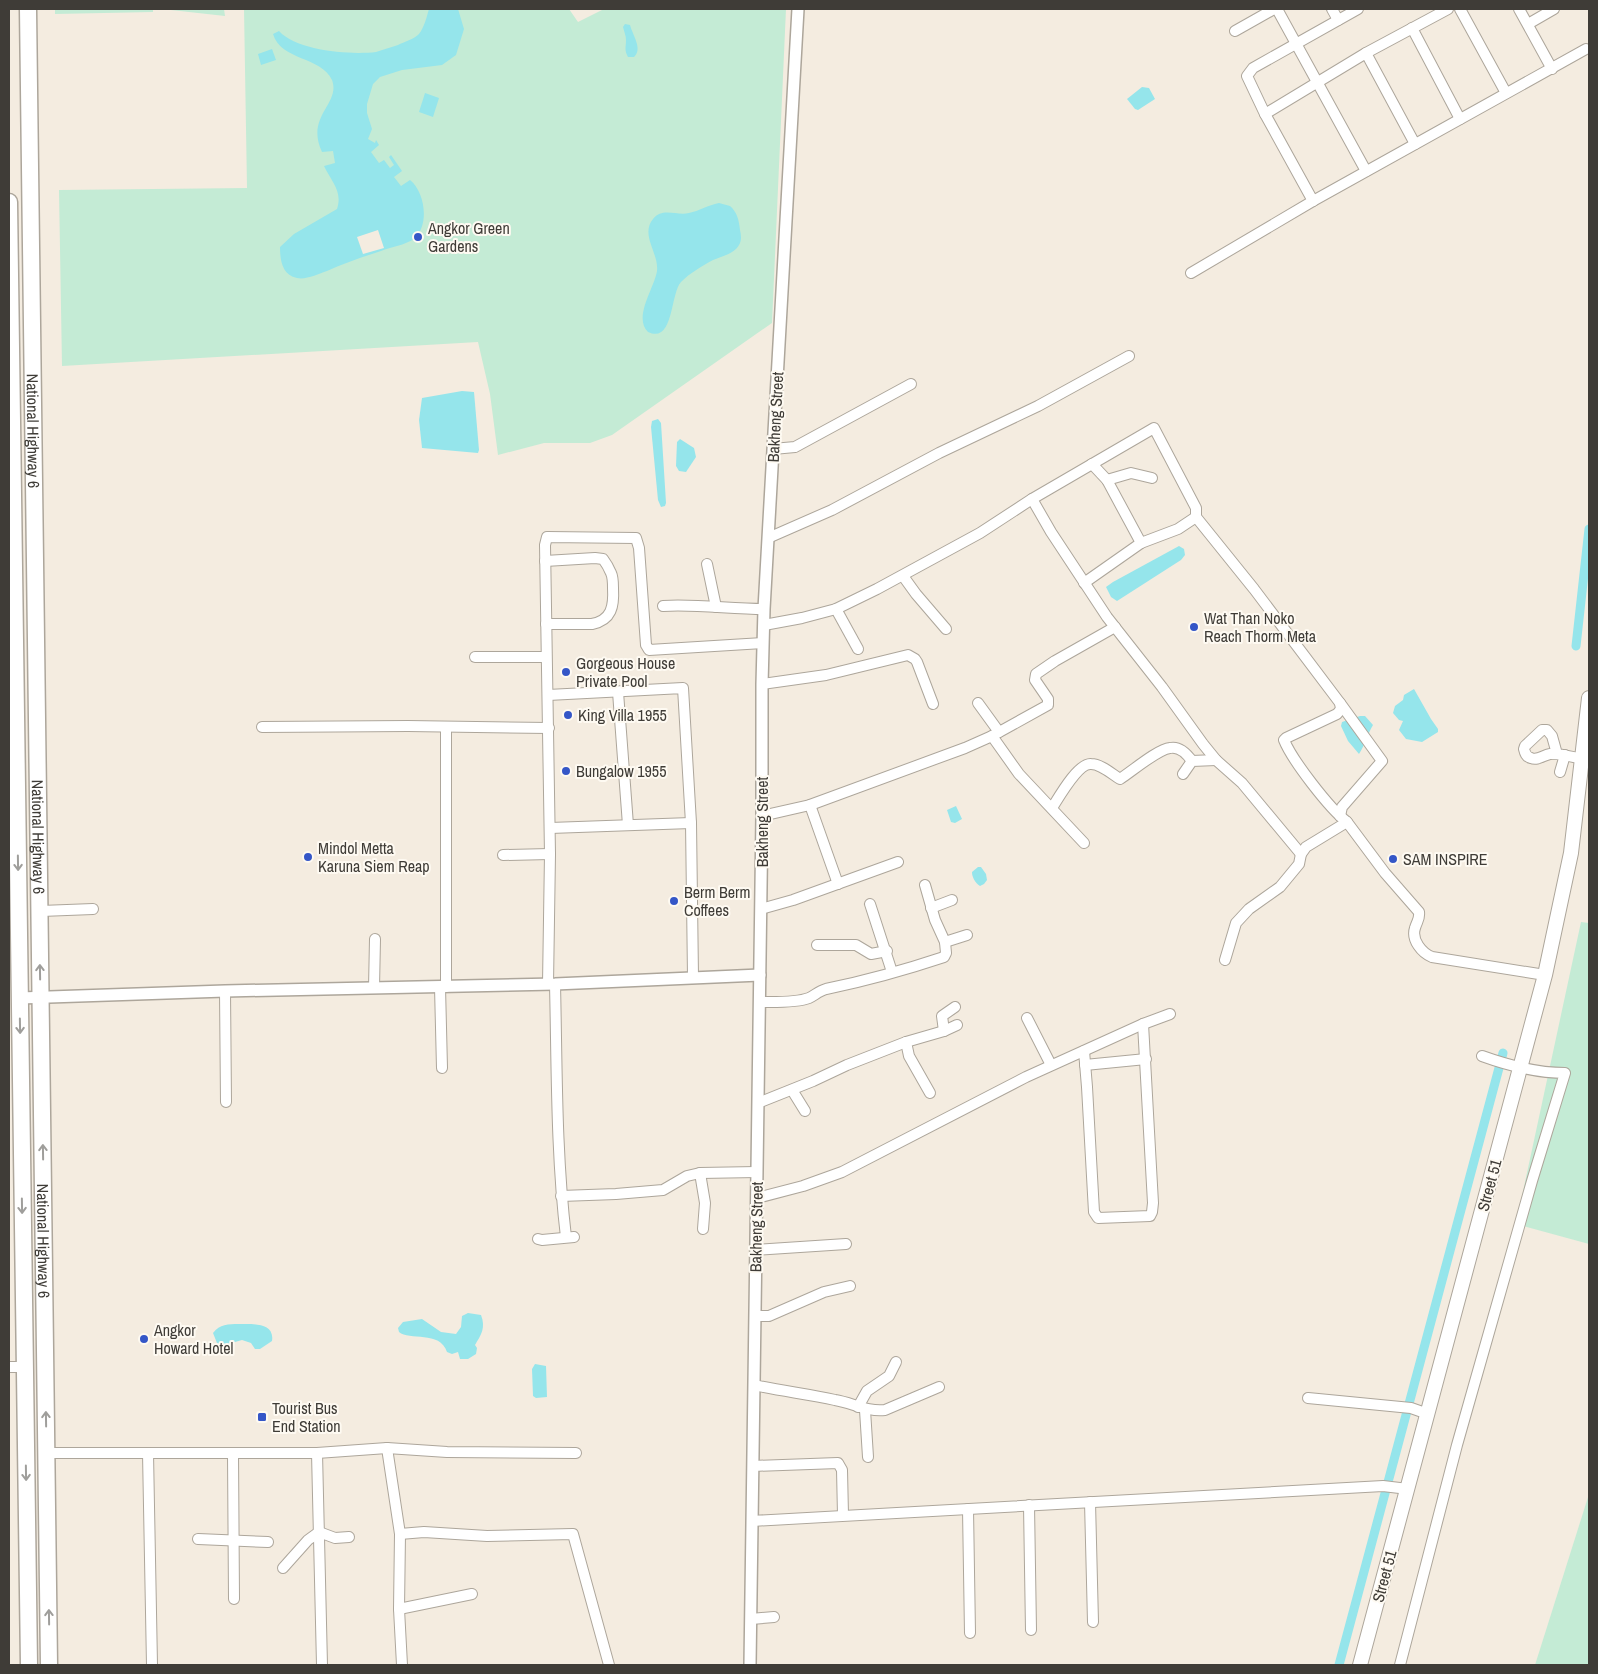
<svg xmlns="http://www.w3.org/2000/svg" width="1598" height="1674" viewBox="0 0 1598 1674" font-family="'Archivo Narrow',sans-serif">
  <rect width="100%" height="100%" fill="#f4ece0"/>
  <g fill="#c4ebd5">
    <path d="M55,9h98v3l-98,2z"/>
    <path d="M162,9h62l1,7z"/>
    <path d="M244,9h325l9,13 26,-13h182l-14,314 -160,112 -22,8h-46l-46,12 -8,-61 -12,-52 -416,24 -3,-176 188,-2z"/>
    <path d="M1581,922l8,1v321l-73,-20z"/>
    <path d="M1589,1494v171h-54z"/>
  </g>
  <g fill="#95e5eb">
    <path d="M429,9h29l6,20 -8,26 -14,10 -40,5 -22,7 -7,7 -6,20v9l5,16 -4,10 7,4 1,-3 3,5 -8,7 8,11 5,-3 6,8 4,-3 -5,-8 2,-2 11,16 -8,6 7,9 9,-6c15,12 20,45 4,59 -9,6 -23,8 -33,12 -18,6 -37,12 -54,20 -9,3 -21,9 -30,7 -15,-3 -17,-18 -17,-31l14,-13 43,-25c6,-18 -6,-28 -13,-43l11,-3 -2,-12 -11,1c-17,-36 19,-48 10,-72 -11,-24 -51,-19 -59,-46l6,-3c18,20 71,24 97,21 7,-2 15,-5 22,-7 6,-3 16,-6 21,-11 5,-6 8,-18 10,-25z"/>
    <path d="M625,24l5,1c3,11 13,24 4,32h-6c-4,-7 -2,-10 -2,-17 0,-4 -2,-9 -3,-13z"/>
    <path d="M272,49l4,11 -15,5 -3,-11z"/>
    <path d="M1142,87l7,1 6,11 -17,11 -3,-1 -8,-10z"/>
    <path d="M425,93l14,5 -6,19 -14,-5z"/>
    <path d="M719,203l11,3c7,6 9,14 10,24 1,5 2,10 -1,15 -4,8 -18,12 -26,15 -11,6 -23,13 -32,22 -11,12 -7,62 -33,50 -15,-15 6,-43 9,-61 2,-18 -17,-36 -4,-52 9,-12 24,-3 36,-6 10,-2 19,-8 30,-10z"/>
    <path d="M462,391l12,1 5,58 -1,3 -56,-5 -3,-28 3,-22z"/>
    <path d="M658,419l3,4 5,80 -1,3 -4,1 -3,-7 -7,-73 1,-6z"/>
    <path d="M680,439l14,9 2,9 -10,15 -7,-1 -3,-5 1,-24z"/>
    <path d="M1179,546l5,3 1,6 -4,5 -64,41 -6,-4 -5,-10 7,-5z"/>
    <path d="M1414,689l17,30 7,10v3l-16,10 -16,-3 -7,-9 4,-9 -4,-1 -6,-7 2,-7 8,-6 1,-5z"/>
    <path d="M1360,716h5l8,9c-6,10 -8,20 -14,29l-11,-13 -7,-15 1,-4z"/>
    <path d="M956,806l6,13 -7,4 -4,-1 -4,-12z"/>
    <path d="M978,867h3l5,7 1,6 -3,4 -4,2c-5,-3 -8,-9 -8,-14z"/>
    <path d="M468,1313l13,2c5,13 0,20 -6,30l2,3 -1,6 -8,5h-8l-2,-7 -6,2 -5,-2c-7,-22 -38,-11 -48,-20l-1,-4 5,-6 19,-3 19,13 15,2 5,-7 1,-11z"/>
    <path d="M239,1324c13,0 36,-2 33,17l-12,8h-5l-4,-6 -9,-3 -21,6 -4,-3 -4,-10c7,-9 15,-9 26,-9z"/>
    <path d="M535,1364l11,2 1,31 -11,1 -3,-2 -1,-27z"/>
  </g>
  <path fill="#f4ece0" d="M378,230l6,18 -21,6 -6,-17z"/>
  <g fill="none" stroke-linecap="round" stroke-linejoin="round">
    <g stroke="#95e5eb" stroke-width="9">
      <path d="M1576,646l13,-117"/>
      <path d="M1339,1665l164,-612"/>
    </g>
    <g stroke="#ada69b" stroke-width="12">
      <g id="minor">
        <path d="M1277,9l89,162"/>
        <path d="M1332,9l6,11"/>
        <path d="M1460,9l46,84"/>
        <path d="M1519,9l33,60"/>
        <path d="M1528,24l26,-15"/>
        <path d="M1412,28l48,91"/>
        <path d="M1235,31l39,-22"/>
        <path d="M1366,53l49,91"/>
        <path d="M1265,114l101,-61 82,-44"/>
        <path d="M1313,201l-48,-87 -18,-38 6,-8 105,-59"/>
        <path d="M1191,273l122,-72 273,-152"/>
        <path d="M773,449l22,-2 116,-63"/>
        <path d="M1092,464l15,16 34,63"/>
        <path d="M1107,480l24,-7 21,5"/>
        <path d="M1032,499l19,33 56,85 55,70 41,57 13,16 26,23 59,71"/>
        <path d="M768,538l64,-28 107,-57 99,-47 91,-50"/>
        <path d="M545,561l50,-3 8,1c3,4 6,9 8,14 2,4 2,10 2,15 1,18 -1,32 -21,36h-46"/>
        <path d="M707,564l9,43"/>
        <path d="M903,576l13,18 30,35"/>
        <path d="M1084,583l57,-40 37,-14 18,-12"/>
        <path d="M663,606c34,-2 67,3 101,3"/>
        <path d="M836,609l22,40"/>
        <path d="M764,625l38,-7 34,-9 41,-20 103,-56 52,-34 122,-71 42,80v9l58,72 86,114 1,6 -4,5 -51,24 -2,2c8,20 45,68 63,82"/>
        <path d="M475,657h71"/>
        <path d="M762,684l64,-9 82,-20 7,4 2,3 16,42"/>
        <path d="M618,692l10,133"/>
        <path d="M548,695l135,-7 8,135 2,154"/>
        <path d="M978,703l21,29"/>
        <path d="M262,727l146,-1 141,2"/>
        <path d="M446,728v259"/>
        <path d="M992,736l27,38 65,69"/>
        <path d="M1557,754l-5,-18 -5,-6h-5l-17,16 -1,3c1,4 2,8 7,9 7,3 12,-3 19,-4 10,-1 22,3 32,5"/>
        <path d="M1560,772l5,-17"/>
        <path d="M1183,774l9,-13 24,-1"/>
        <path d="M810,805l28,79"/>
        <path d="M1052,808c7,-11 26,-45 39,-44 10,0 21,10 29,15 11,-7 38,-30 50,-31 9,-2 17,6 22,13"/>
        <path d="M762,816l48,-11 155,-57 27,-12 56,-31v-6l-13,-19 1,-6 19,-13 60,-34"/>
        <path d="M1340,816l2,-9 40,-46 -42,-58"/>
        <path d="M550,828l141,-5"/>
        <path d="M503,855l47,-1"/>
        <path d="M870,904l22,68"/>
        <path d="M931,908l21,-8"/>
        <path d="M761,909l32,-9 105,-38"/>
        <path d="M41,911l52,-2"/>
        <path d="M945,942l22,-7"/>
        <path d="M817,945h39l15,9 16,-3"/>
        <path d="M1225,960l11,-37 13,-14 31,-22 19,-23 2,-10 5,-7 41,-25 38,51 34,39c1,7 -2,9 -4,16 -4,12 7,25 17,29l113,18"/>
        <path d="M548,984l2,-130 -5,-309 2,-8 89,1 3,10 7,97 3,5 114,-7"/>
        <path d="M555,984c2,85 1,169 11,253"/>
        <path d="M440,987l2,81"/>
        <path d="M374,988l1,-49"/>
        <path d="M225,991l1,111"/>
        <path d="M760,1002c13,0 36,1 49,-4 6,-3 10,-7 17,-9 39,-8 79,-19 118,-32l2,-4 -1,-11 -10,-22 -10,-35"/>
        <path d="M1027,1018l24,47"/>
        <path d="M944,1031l-2,-15 13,-9"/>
        <path d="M906,1042l3,14 21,37"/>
        <path d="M1084,1051l3,36 7,125 4,6 52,-2 2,-4 1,-9 -10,-179"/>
        <path d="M1085,1065l61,-6"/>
        <path d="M792,1090l13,21"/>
        <path d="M758,1103l55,-22 34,-16 59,-23 38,-11 13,-6"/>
        <path d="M700,1173l5,30 -2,26"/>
        <path d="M561,1196l55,-2 47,-4 24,-14 13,-3 57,-1"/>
        <path d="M757,1198l46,-12 39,-14 184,-95 117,-53 27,-10"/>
        <path d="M538,1239l4,1 32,-3"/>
        <path d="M756,1250l90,-6"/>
        <path d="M755,1316h14l55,-24 26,-6"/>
        <path d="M9,1367h16"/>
        <path d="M754,1385c27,6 54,9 81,15 18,3 32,12 50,10l54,-23"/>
        <path d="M1308,1398l103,10 17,6"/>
        <path d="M858,1407l9,-16 22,-15 7,-14"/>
        <path d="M865,1410l3,47"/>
        <path d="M387,1448l13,86 -1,75 3,56"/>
        <path d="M47,1453h270l70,-5 60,4 129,1"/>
        <path d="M148,1453l4,212"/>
        <path d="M317,1453l5,212"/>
        <path d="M233,1454l1,145"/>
        <path d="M753,1466l85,-3 4,7 1,45"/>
        <path d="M1090,1502l3,120"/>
        <path d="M1029,1505l2,125"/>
        <path d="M968,1509l2,124"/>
        <path d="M752,1521l631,-35 25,3"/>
        <path d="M400,1534l24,-2 63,4 86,-2 36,131"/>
        <path d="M198,1539l70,3"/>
        <path d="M283,1568l25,-28 11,-8 16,6 14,-1"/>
        <path d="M399,1609l73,-15"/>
        <path d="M751,1619l23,-2"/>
        <path d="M1400,1665l57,-220 75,-264 33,-108c-27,0 -58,-8 -83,-17"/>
      </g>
    </g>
    <g stroke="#ada69b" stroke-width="14">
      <g id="tertiary">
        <path d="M20,998l205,-7 330,-7 205,-9"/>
        <path d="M750,1665l12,-849v-132l2,-75 34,-600"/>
      </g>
    </g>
    <g stroke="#ada69b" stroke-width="16">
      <path id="secondary" d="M1360,1665l185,-690 26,-122 18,-155"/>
    </g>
    <g stroke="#ada69b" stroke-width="19">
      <g id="trunk">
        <path id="s1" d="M28,9l21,1656"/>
        <path d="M9,202l20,1463"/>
      </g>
    </g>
    <use href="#minor" stroke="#fff" stroke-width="10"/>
    <use href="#tertiary" stroke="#fff" stroke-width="11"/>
    <use href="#secondary" stroke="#fff" stroke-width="14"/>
    <use href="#trunk" stroke="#fff" stroke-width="16"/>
  </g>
  <defs><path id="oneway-shaft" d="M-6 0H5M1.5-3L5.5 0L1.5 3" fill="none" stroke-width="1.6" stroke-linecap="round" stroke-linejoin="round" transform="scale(1.25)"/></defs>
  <g stroke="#9f9e9b">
    <use href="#oneway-shaft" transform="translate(18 863) rotate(89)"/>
    <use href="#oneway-shaft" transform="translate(40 972) rotate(-91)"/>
    <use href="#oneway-shaft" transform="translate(20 1026) rotate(89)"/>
    <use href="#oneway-shaft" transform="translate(43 1152) rotate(-91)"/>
    <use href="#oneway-shaft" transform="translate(22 1206) rotate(89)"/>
    <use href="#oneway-shaft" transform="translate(46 1419) rotate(-91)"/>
    <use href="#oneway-shaft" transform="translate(26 1473) rotate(89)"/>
    <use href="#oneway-shaft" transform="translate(49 1617) rotate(-91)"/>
  </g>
  <g fill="#3456c7" stroke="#fefaf2" stroke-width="2">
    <circle cx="418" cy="237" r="5"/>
    <circle cx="1194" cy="627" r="5"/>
    <circle cx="566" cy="672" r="5"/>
    <circle cx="568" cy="715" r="5"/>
    <circle cx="566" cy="771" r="5"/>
    <circle cx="308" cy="857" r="5"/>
    <circle cx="1393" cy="859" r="5"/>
    <circle cx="674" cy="901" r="5"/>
    <circle cx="144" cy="1339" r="5"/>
    <rect x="257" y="1412" width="10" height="10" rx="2.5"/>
  </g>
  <g text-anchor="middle" stroke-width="4" stroke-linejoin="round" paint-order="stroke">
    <g font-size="16" fill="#3f3c37" stroke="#fefaf2" text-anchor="start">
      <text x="428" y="234">Angkor Green<tspan x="428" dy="18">Gardens</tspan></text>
      <text x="1204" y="624">Wat Than Noko<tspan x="1204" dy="18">Reach Thorm Meta</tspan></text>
      <text x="576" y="669">Gorgeous House<tspan x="576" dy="18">Private Pool</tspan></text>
      <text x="578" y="721">King Villa 1955</text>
      <text x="576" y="777">Bungalow 1955</text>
      <text x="318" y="854">Mindol Metta<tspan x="318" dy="18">Karuna Siem Reap</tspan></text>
      <text x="1403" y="865">SAM INSPIRE</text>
      <text x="684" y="898">Berm Berm<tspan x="684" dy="18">Coffees</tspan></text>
      <text x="154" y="1336">Angkor<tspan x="154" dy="18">Howard Hotel</tspan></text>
      <text x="272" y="1414">Tourist Bus<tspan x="272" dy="18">End Station</tspan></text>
    </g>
    <g font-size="16" fill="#3f3c37" stroke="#fefaf2">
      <text transform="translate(775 417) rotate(-87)" y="6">Bakheng Street</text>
      <text dy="6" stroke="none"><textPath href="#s1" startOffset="422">National Highway 6</textPath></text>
      <text transform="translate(762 822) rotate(-90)" y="6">Bakheng Street</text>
      <text dy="6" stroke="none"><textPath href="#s1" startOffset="828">National Highway 6</textPath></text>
      <text transform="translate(1489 1185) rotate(-75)" y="6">Street 51</text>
      <text transform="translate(756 1227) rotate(-89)" y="6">Bakheng Street</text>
      <text dy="6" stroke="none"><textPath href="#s1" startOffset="1232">National Highway 6</textPath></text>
      <text transform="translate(1384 1576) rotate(-75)" y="6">Street 51</text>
    </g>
  </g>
  <rect width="1598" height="1674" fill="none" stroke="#3f3c37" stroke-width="20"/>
</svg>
